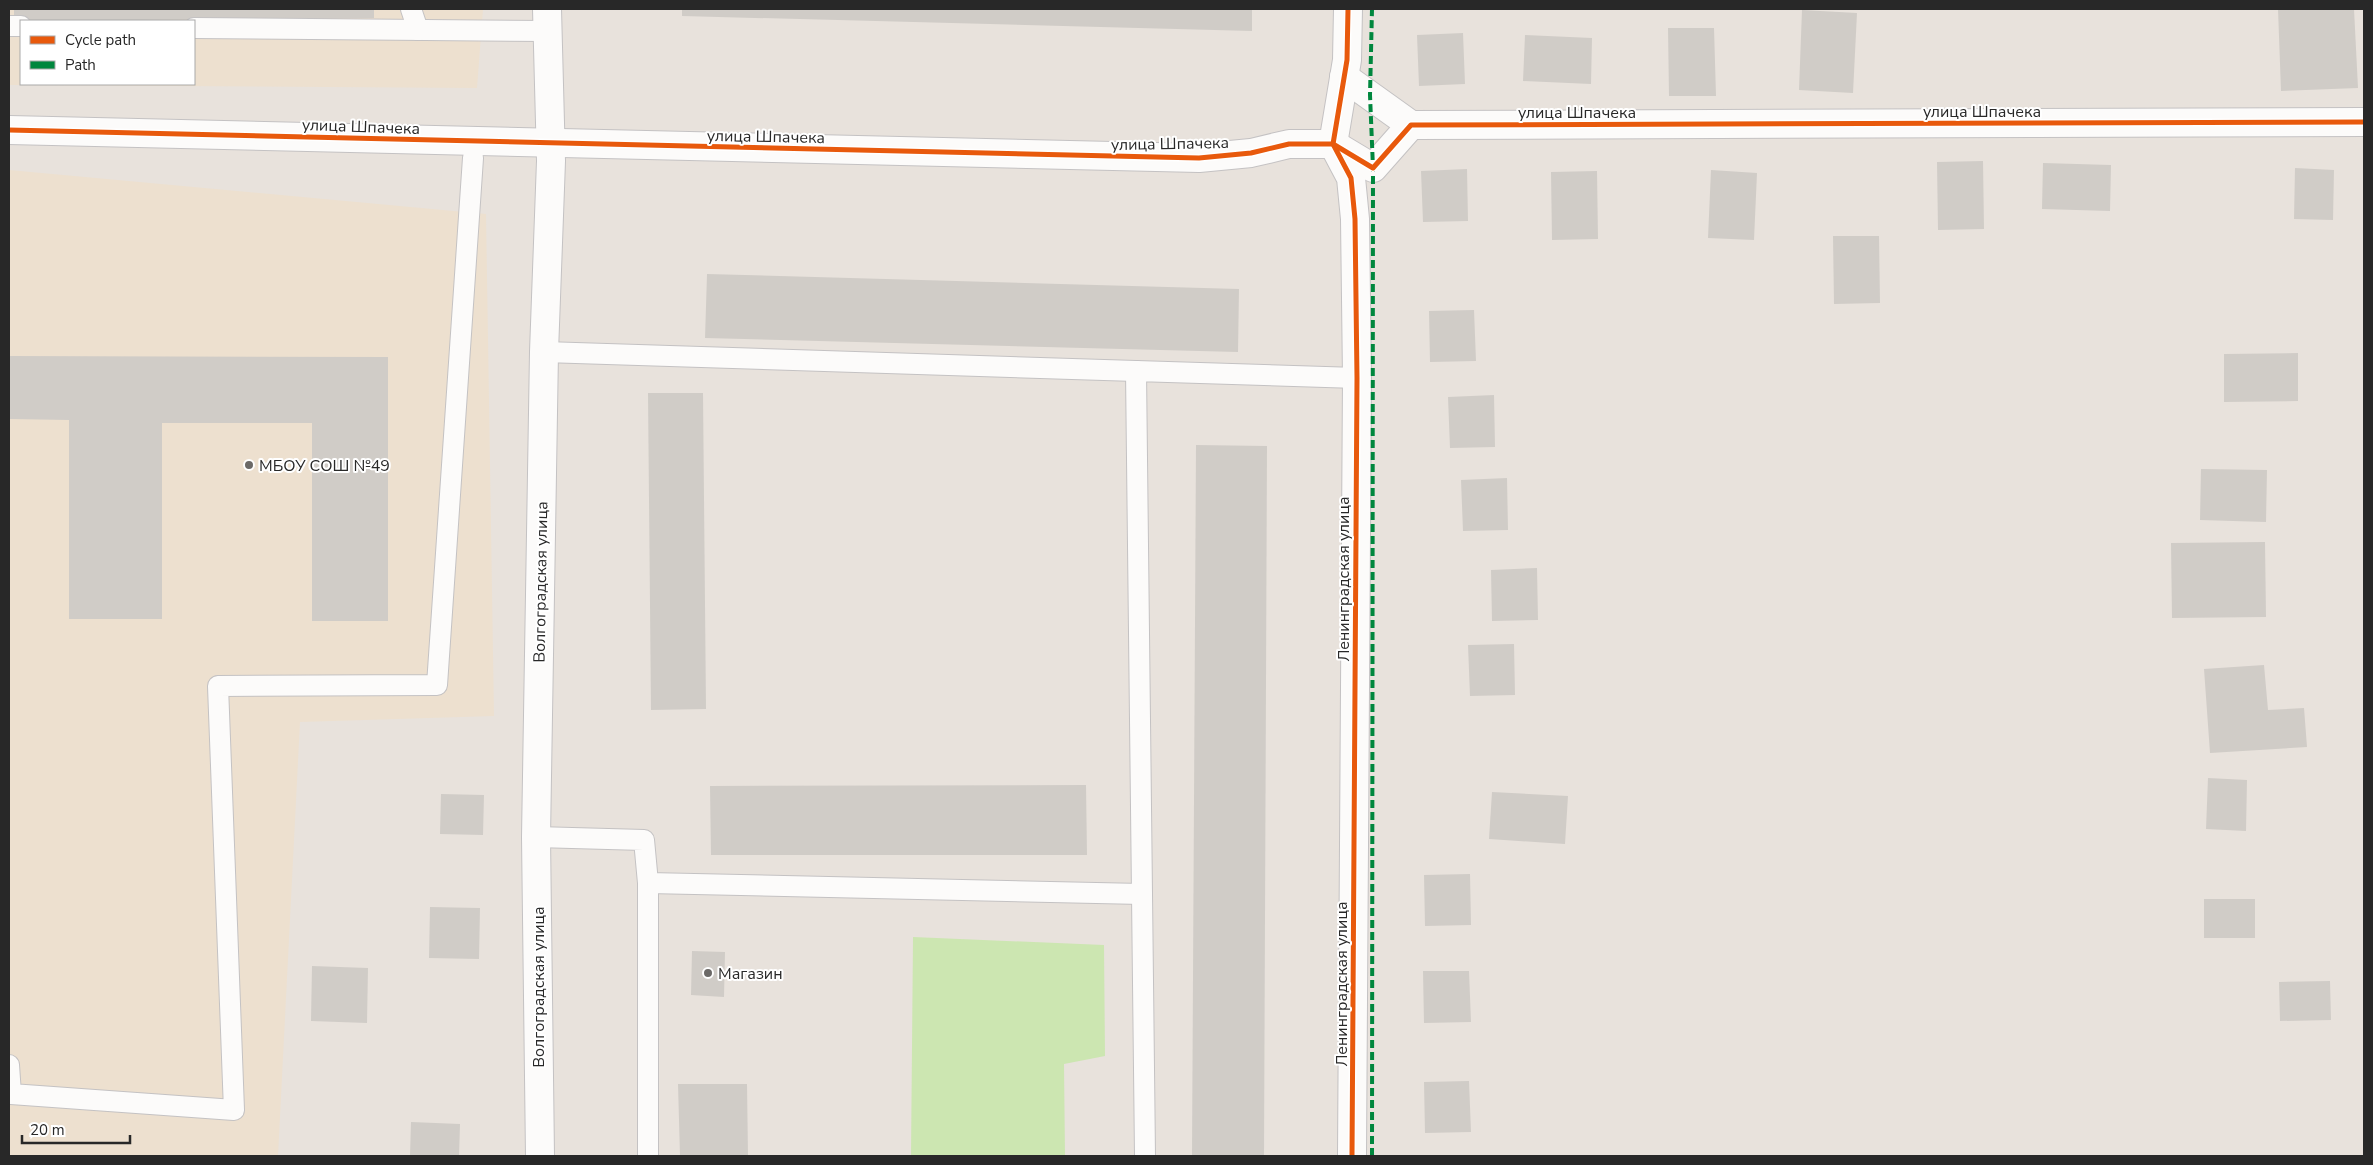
<svg xmlns="http://www.w3.org/2000/svg" width="2373" height="1165" viewBox="0 0 2373 1165" font-family="'Nunito Sans',sans-serif">
  <rect width="100%" height="100%" fill="#e8e2dc"/>
  <g fill="#ede0cf" fill-rule="evenodd">
    <path d="M9,9h474l-6,79 -468,-3zM21,21h173v63h-173z"/>
    <path d="M9,170l477,44 8,502 -194,6 -22,434h-269z"/>
  </g>
  <path fill="#cce6b1" d="M913,937l191,8 1,111 -41,8 1,92h-154z"/>
  <g fill="#d0ccc7">
    <path d="M14,9h360v9l-353,3 -7,3z"/>
    <path d="M682,9h570v22l-570,-15z"/>
    <path d="M2278,9h76l4,79 -77,3z"/>
    <path d="M1802,10l55,3 -4,80 -54,-3z"/>
    <path d="M1668,28h46l2,68h-47z"/>
    <path d="M1463,33l2,51 -46,2 -2,-51z"/>
    <path d="M1525,35l67,3 -1,46 -68,-3z"/>
    <path d="M1983,161l1,68 -46,1 -1,-68z"/>
    <path d="M2043,163l68,2 -1,46 -68,-2z"/>
    <path d="M2295,168l39,2 -1,50 -39,-1z"/>
    <path d="M1467,169l1,52 -45,1 -2,-51z"/>
    <path d="M1711,170l46,3 -3,67 -46,-2z"/>
    <path d="M1597,171l1,68 -46,1 -1,-68z"/>
    <path d="M1833,236h46l1,67 -46,1z"/>
    <path d="M707,274l532,15 -1,63 -533,-14z"/>
    <path d="M1474,310l2,51 -46,1 -1,-51z"/>
    <path d="M2298,353v48l-74,1v-48z"/>
    <path d="M9,356l379,1v264h-76v-198h-150v196h-93v-199l-60,-1z"/>
    <path d="M648,393h55l3,316 -55,1z"/>
    <path d="M1494,395l1,52 -45,1 -2,-51z"/>
    <path d="M1196,445l71,1 -3,710h-72z"/>
    <path d="M2201,469l66,1 -1,52 -66,-2z"/>
    <path d="M1507,478l1,52 -45,1 -2,-51z"/>
    <path d="M2265,542l1,75 -94,1 -1,-75z"/>
    <path d="M1537,568l1,52 -46,1 -1,-51z"/>
    <path d="M1514,644l1,51 -45,1 -2,-51z"/>
    <path d="M2264,665l4,45 36,-2 3,39 -97,6 -6,-84z"/>
    <path d="M2208,778l39,2 -1,51 -40,-2z"/>
    <path d="M1086,785l1,70h-376l-1,-69z"/>
    <path d="M1492,792l76,4 -3,48 -76,-5z"/>
    <path d="M441,794l43,1 -1,40 -43,-1z"/>
    <path d="M1470,874l1,51 -46,1 -1,-51z"/>
    <rect x="2204" y="899" width="51" height="39"/>
    <path d="M430,907l50,1 -1,51 -50,-1z"/>
    <path d="M692,951l33,1 -1,45 -33,-2z"/>
    <path d="M312,966l56,2 -1,55 -56,-2z"/>
    <path d="M1423,971h46l2,51 -47,1z"/>
    <path d="M2330,981l1,39 -51,1 -1,-39z"/>
    <path d="M1469,1081l2,51 -46,1 -1,-51z"/>
    <path d="M678,1084h69l1,72h-68z"/>
    <path d="M411,1122l49,2 -1,32h-49z"/>
  </g>
  <g fill="none" stroke-linecap="round" stroke-linejoin="round">
    <g stroke="#c4c2c3" stroke-width="22">
      <g id="lane">
        <path d="M411,9l7,21"/>
        <path d="M9,26h12"/>
        <path d="M194,28l354,3"/>
        <path d="M544,352l592,19"/>
        <path d="M536,837l108,3 4,43 494,11"/>
        <path d="M9,1065l2,29 223,16 -16,-424 219,-1 36,-527"/>
        <path d="M648,1156v-273"/>
        <path d="M1145,1156l-9,-785 221,7"/>
      </g>
    </g>
    <g stroke="#c4c2c3" stroke-width="30">
      <g id="street">
        <path d="M1348,9l-1,51 -14,84 18,34 4,41 2,159 -5,778"/>
        <path d="M1344,77l67,48"/>
        <path d="M9,130l1190,28 52,-5 38,-9h44l40,24 38,-43 953,-3"/>
        <path d="M540,1156l-4,-319 8,-485 7,-191 -4,-152"/>
      </g>
    </g>
    <use href="#lane" stroke="#fcfbfa" stroke-width="20"/>
    <use href="#street" stroke="#fcfbfa" stroke-width="28"/>
    <path stroke="#00873e" stroke-width="4" stroke-dasharray="8 4" stroke-linecap="butt" d="M1372,1156l1,-988 -3,-73 2,-86"/>
    <g stroke="#fff" stroke-width="8">
      <g id="cycleway">
        <path d="M1348,9l-1,51 -14,84 18,34 4,41 2,159 -5,778"/>
        <path d="M9,130l1190,28 52,-5 38,-9h44l40,24 38,-43 953,-3"/>
      </g>
    </g>
    <use href="#cycleway" stroke="#e8590c" stroke-width="5"/>
  </g>
  <g fill="#6b6967" stroke="#fff" stroke-width="2">
    <circle cx="249" cy="465" r="5"/>
    <circle cx="708" cy="973" r="5"/>
  </g>
  <g text-anchor="middle" stroke-width="4" stroke-linejoin="round" paint-order="stroke">
    <g font-size="16" fill="#282828" stroke="#fff">
      <text x="1982" y="117">улица Шпачека</text>
      <text x="1577" y="118">улица Шпачека</text>
      <text transform="translate(361 126) rotate(2)" y="6">улица Шпачека</text>
      <text transform="translate(766 136) rotate(1)" y="6">улица Шпачека</text>
      <text transform="translate(1170 143) rotate(-1)" y="6">улица Шпачека</text>
      <text transform="translate(1343 579) rotate(-90)" y="6">Ленинградская улица</text>
      <text transform="translate(540 582) rotate(-89)" y="6">Волгоградская улица</text>
      <text transform="translate(1341 984) rotate(-90)" y="6">Ленинградская улица</text>
      <text transform="translate(538 987) rotate(-90)" y="6">Волгоградская улица</text>
    </g>
    <g font-size="16" fill="#282828" stroke="#fff" text-anchor="start">
      <text x="259" y="471">МБОУ СОШ №49</text>
      <text x="718" y="979">Магазин</text>
    </g>
  </g>
  <rect width="2373" height="1165" fill="none" stroke="#282828" stroke-width="20"/>
  <rect x="20" y="20" width="175" height="65" fill="#ffffff" stroke="#a9a9a9"/>
  <rect x="30" y="36" width="25" height="8" fill="#e8590c" stroke="#a9a9a9"/>
  <text x="65" y="45" font-size="15" fill="#282828">Cycle path</text>
  <rect x="30" y="61" width="25" height="8" fill="#00873e" stroke="#a9a9a9"/>
  <text x="65" y="70" font-size="15" fill="#282828">Path</text>
  <path d="M22 1135v8h108v-8" fill="none" stroke="#282828" stroke-width="2.5"/>
  <text x="30" y="1135" font-size="15" fill="#282828" stroke="#ffffff" stroke-width="4" paint-order="stroke">20 m</text>
</svg>
